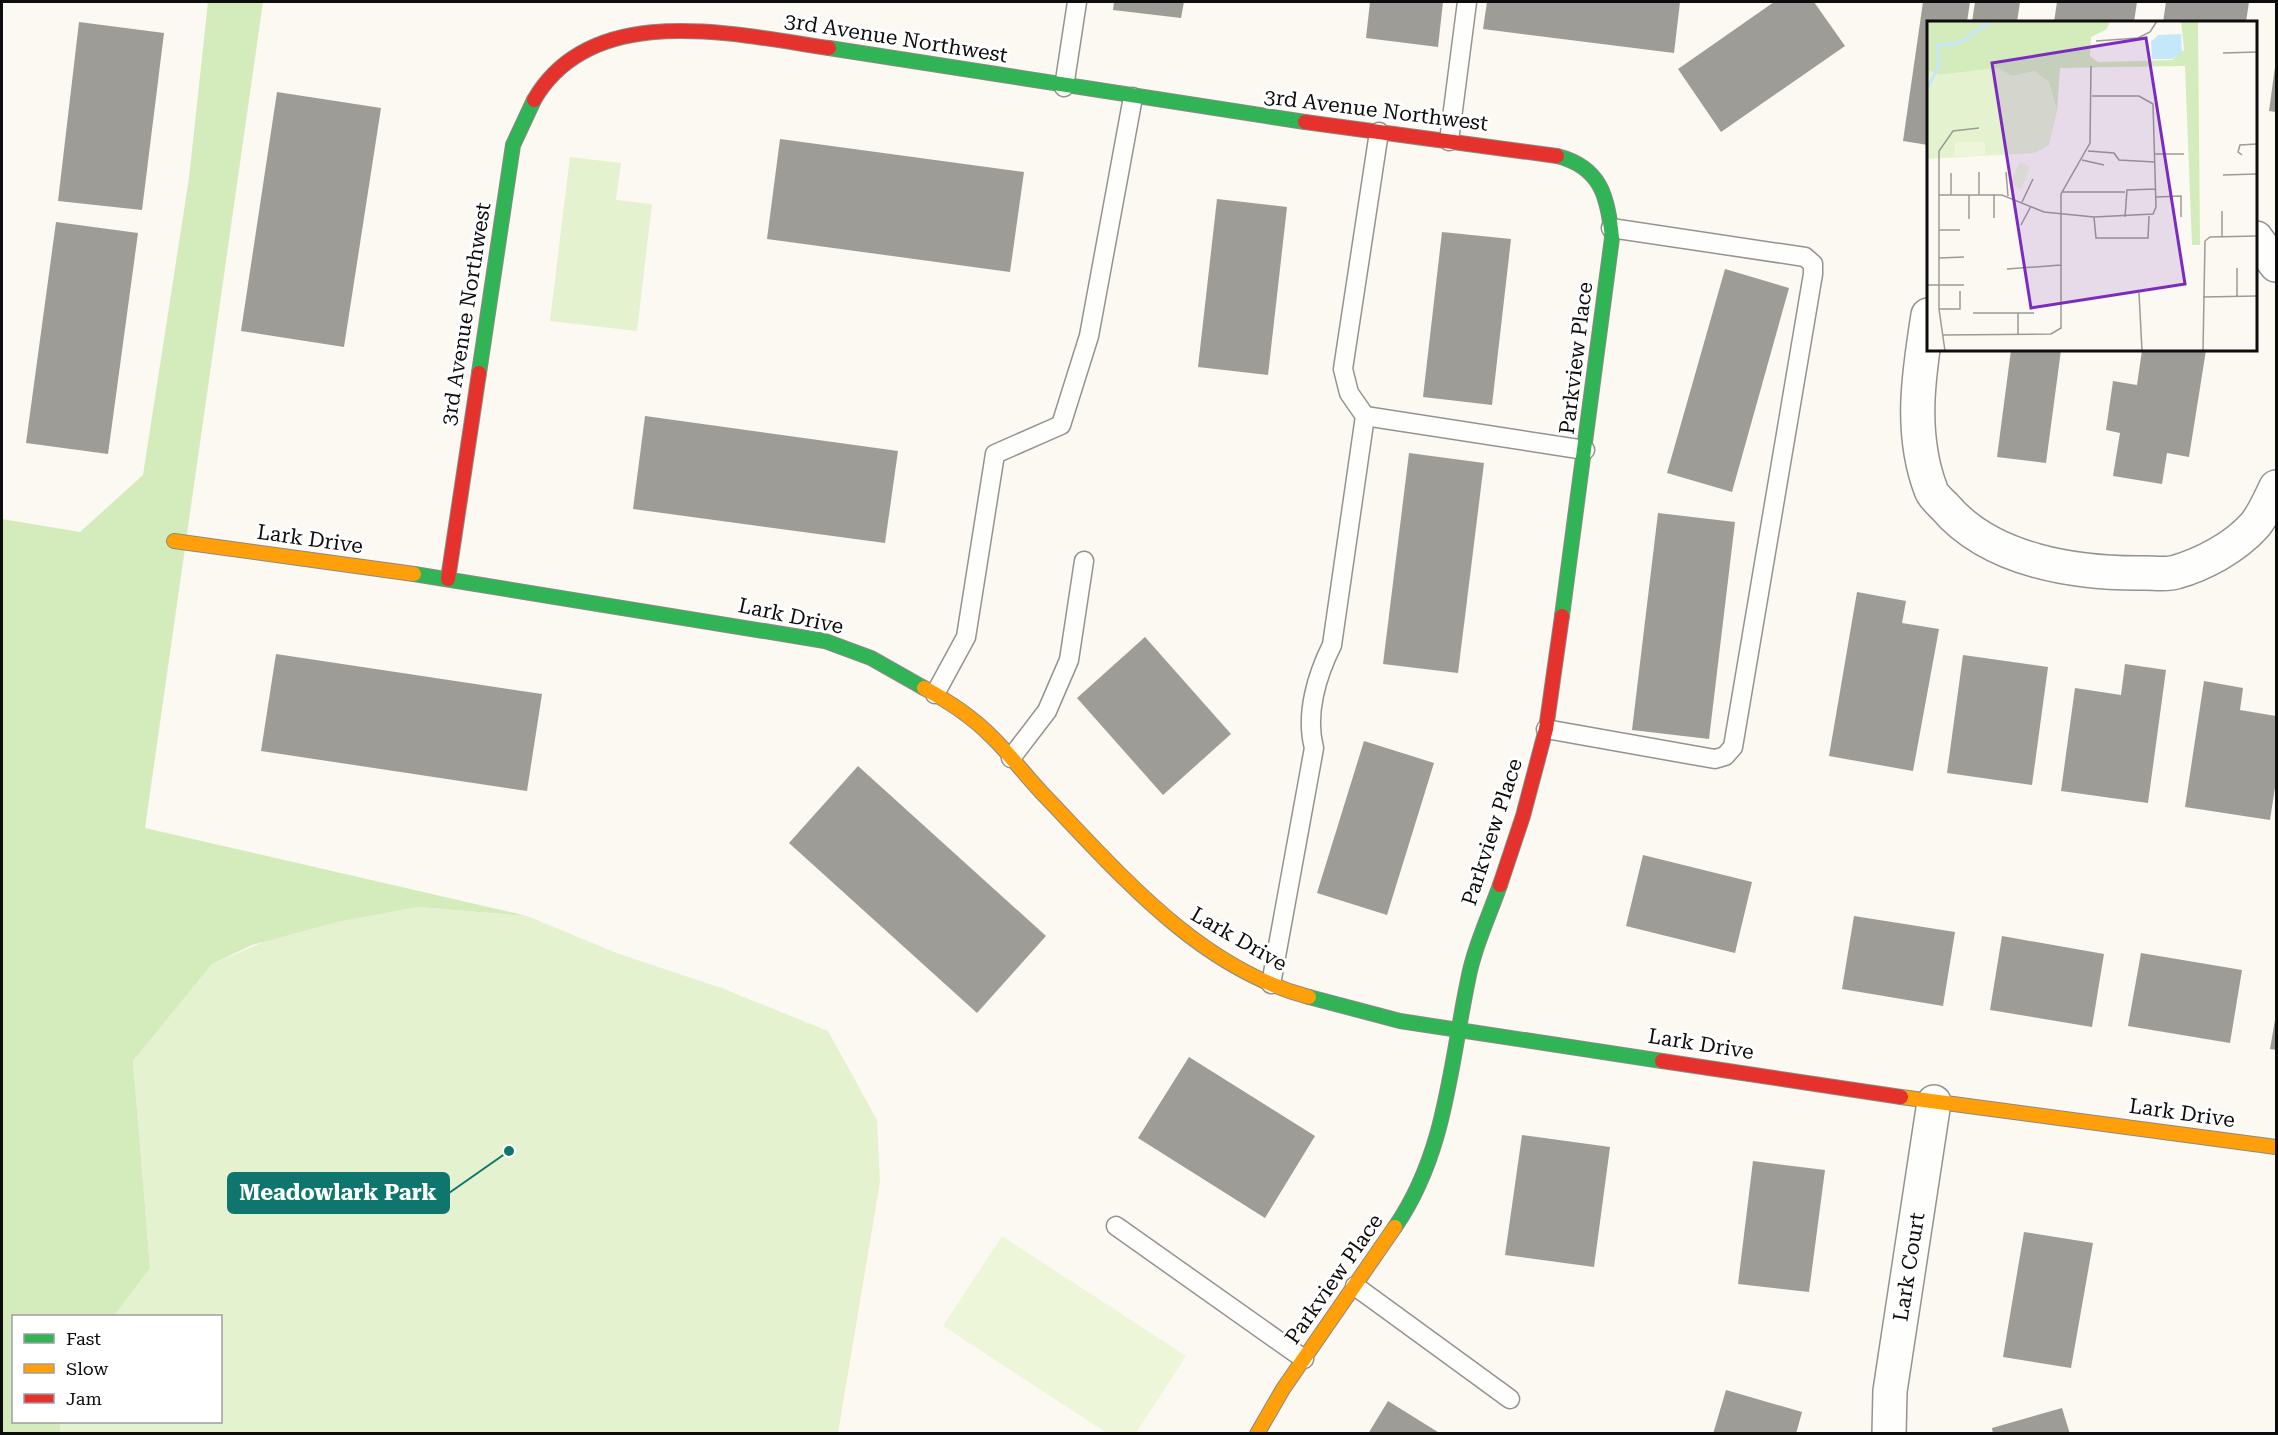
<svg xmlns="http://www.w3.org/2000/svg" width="2278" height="1435" viewBox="0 0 2278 1435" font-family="'Roboto Serif',serif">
  <rect width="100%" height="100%" fill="#fbf9f1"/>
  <g fill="#e4f2cf">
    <path d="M570,157l51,6 -5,37 36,4 -15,127 -87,-10z"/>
    <path d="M418,907l109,9 92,38 105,35 104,42 49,89 3,62 -42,251 -778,1v-12h160v-106h-106l36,-48 -17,-207 79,-97 54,-23 70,-19z"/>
  </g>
  <path fill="#d4ebbc" d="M208,2h55l-118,826 382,88 -109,-9 -81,15 -85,23 -40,19 -79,97 17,207 -36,48h-100v106h46v11h-58v-914l78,13 63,-57 46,-297z"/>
  <path fill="#eef6d9" d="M1002,1236l184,120 -50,77h-29l-164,-107z"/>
  <g fill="#9e9c97">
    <path d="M1114,2h70l-3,16 -68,-8z"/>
    <path d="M1370,2h73l-5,45 -72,-9z"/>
    <path d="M1487,2h193l-6,51 -191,-24z"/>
    <path d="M1774,2h40l31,44 -124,86 -43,-63z"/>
    <path d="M1923,2h47l-3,20h-39v123l-25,-4z"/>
    <path d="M1975,2h45l-3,20h-45z"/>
    <path d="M2057,2h80l-3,20h-80z"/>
    <path d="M2166,2h83l-3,20h-83z"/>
    <path d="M79,22l85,11 -22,177 -84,-9z"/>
    <path d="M2275,67h1v45l-7,-1z"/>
    <path d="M277,92l104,16 -37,239 -103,-16z"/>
    <path d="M780,139l244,33 -14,100 -243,-33z"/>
    <path d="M1217,199l70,8 -19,168 -70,-8z"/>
    <path d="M56,222l82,11 -30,221 -82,-11z"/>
    <path d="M1442,232l69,7 -19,166 -69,-8z"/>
    <path d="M1725,269l64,19 -57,204 -65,-19z"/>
    <path d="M2011,350h50l-15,113 -49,-6z"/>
    <path d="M2142,350h64l-17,107 -22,-4 -5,31 -49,-8 7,-43 -14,-3 7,-49 24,4z"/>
    <path d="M645,416l253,35 -13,92 -252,-34z"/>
    <path d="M1409,453l75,10 -26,210 -75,-9z"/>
    <path d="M1658,513l77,9 -26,217 -77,-9z"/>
    <path d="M1857,592l49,9 -4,22 37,6 -26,142 -84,-15z"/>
    <path d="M1145,637l86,97 -68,61 -86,-97z"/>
    <path d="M276,654l266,40 -15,97 -266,-40z"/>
    <path d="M1963,655l85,12 -16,118 -85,-12z"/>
    <path d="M2125,664l41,6 -18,133 -87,-12 14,-103 46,7z"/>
    <path d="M2204,681l39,7 -3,22 36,6v65l-6,39 -85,-13z"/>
    <path d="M1364,741l70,22 -47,152 -70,-22z"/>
    <path d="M858,766l188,170 -69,77 -188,-170z"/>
    <path d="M1643,855l109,27 -17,71 -109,-27z"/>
    <path d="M1854,916l101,16 -12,74 -101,-17z"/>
    <path d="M2002,936l102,18 -12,73 -102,-17z"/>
    <path d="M2141,953l101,17 -12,73 -102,-17z"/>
    <path d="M2275,1020h1v30l-6,-1z"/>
    <path d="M1189,1057l126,79 -50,82 -127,-80z"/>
    <path d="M1522,1135l88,12 -16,120 -89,-12z"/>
    <path d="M1753,1161l72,9 -16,122 -71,-8z"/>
    <path d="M2024,1232l69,11 -22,125 -68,-11z"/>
    <path d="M1726,1390l76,22 -6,22h-83z"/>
    <path d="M1388,1401l53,33h-73z"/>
    <path d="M2062,1408l8,26h-77l-1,-6z"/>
  </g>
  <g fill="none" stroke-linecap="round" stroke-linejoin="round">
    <g stroke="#949390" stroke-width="21">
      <g id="lane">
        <path d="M1064,87l13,-85"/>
        <path d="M1379,132l-36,237 6,24 16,23 220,34"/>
        <path d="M1449,141l18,-139"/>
        <path d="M935,694l31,-57 29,-183 66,-29 28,-89 44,-239"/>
        <path d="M1546,729l169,30 10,-3 8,-9 80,-473v-10l-8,-7 -194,-29"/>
        <path d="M1011,758l36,-47 22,-51 15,-99"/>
        <path d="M1271,984l43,-236c-9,-34 3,-73 18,-103l33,-229"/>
        <path d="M1116,1226l188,133"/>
        <path d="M1355,1286l155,113"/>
      </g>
    </g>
    <g stroke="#949390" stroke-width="36">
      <g id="street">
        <path d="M2256,238l20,27"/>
        <path d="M1928,315c-9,57 -19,118 3,175 2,6 9,12 14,17 46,54 131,67 200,66 10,0 22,2 31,-1 28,-8 59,-25 78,-46 9,-10 16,-27 22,-39"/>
        <path d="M1889,1434l1,-43 44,-289"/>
      </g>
    </g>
    <g stroke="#8b8a86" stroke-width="16">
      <g id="fast">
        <path d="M829,48l476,74"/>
        <path d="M1557,156c44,11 51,41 55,82l-50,378"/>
        <path d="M479,373l34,-228 21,-45"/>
        <path d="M414,574l411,67 46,17 53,30"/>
        <path d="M1309,997l91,24 262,40"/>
        <path d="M1395,1227c51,-74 55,-161 73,-247 6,-32 21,-64 32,-95"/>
      </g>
    </g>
    <g stroke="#8b8a86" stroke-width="16">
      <g id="slow">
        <path d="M174,541l240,33"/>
        <path d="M924,688c24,13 47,28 66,47 19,18 34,39 52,58 77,80 156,175 267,204"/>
        <path d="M1901,1097l375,50"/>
        <path d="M1257,1434l26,-45 112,-162"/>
      </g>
    </g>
    <g stroke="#8b8a86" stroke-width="16">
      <g id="jam">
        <path d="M534,100c58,-100 199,-66 295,-52"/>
        <path d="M1305,122l252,34"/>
        <path d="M448,579l31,-206"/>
        <path d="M1500,885l23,-69 23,-87 16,-113"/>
        <path d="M1662,1061l239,36"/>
      </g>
    </g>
    <use href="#lane" stroke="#fefefd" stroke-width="18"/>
    <use href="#street" stroke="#fefefd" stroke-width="33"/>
    <use href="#fast" stroke="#30b455" stroke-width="14"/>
    <use href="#slow" stroke="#ff9f0a" stroke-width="14"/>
    <use href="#jam" stroke="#e5322d" stroke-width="14"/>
  </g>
  <g text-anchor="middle" stroke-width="6" stroke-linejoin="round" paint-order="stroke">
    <g font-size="21" fill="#0d0d0d" stroke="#fff">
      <text transform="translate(896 38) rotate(9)" y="7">3rd Avenue Northwest</text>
      <text transform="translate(1376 110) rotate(7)" y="7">3rd Avenue Northwest</text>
      <text transform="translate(466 314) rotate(-81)" y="7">3rd Avenue Northwest</text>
      <text transform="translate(1576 358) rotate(-83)" y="7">Parkview Place</text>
      <text transform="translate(310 539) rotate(8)" y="7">Lark Drive</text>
      <text transform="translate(791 616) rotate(12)" y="7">Lark Drive</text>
      <text transform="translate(1492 832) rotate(-72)" y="7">Parkview Place</text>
      <text transform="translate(1239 939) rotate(30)" y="7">Lark Drive</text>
      <text transform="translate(1701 1044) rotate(9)" y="7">Lark Drive</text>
      <text transform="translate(2182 1113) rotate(8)" y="7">Lark Drive</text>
      <text transform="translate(1909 1267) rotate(-81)" y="7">Lark Court</text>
      <text transform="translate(1334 1279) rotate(-55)" y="7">Parkview Place</text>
    </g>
  </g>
  <g transform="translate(1927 21)">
    <rect width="330" height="330" fill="#fbf9f1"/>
    <path d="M71,47l14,8 22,-5 15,11 8,29 -8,34 -15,8 -107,6v-89l12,5z" fill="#e4f2cf"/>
    <path d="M0,0h183l-3,8 -16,8 -1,19 8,6 74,-2 12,-10 -3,-29h17l2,224h-8l-7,-179 -125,2 -3,43 -8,-29 -15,-11 -22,5 -14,-8 -59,7 -12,-5z" fill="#d4ebbc"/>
    <path d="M28,121h30v14h-30zM93,141l10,5 -9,22 -11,-5z" fill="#eef6d9"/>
    <path d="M254,13l1,19 -10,6h-20l-1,-17 7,-7z" fill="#c4e7f9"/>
    <path fill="none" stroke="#c4e7f9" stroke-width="3" d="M0,68l12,-24 -2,-20 22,-2 33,-22"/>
    <path fill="none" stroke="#9c9b96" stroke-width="1.5" d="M169,20l42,-3 12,-6 7,-11M296,32l34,-1M161,130l26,2 5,7 36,2M228,133h29M315,134l-4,-3 2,-7 17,-1M155,139l22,5M52,151v23M79,151l2,24M24,152v22M296,154l34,-1M135,171h63M67,173v24M12,174h63l42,17 50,5 59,-3 3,-7 -3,-103 -14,-8h-47M42,174v24M229,176l25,-1v21M95,181l11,-23M295,190v25M167,196l2,21h52l1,-22M198,196l2,-27 29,-1M94,204l10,-19M12,209h21M12,237l25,-1M310,247v28M80,248l54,-4M0,264h37M212,272l3,58M276,276l54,-1M12,288h21v-18M46,292h61M15,314l109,-1 10,-6v-134l29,-51 1,-77M91,314v-22M18,330l-6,-42v-158l14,-20 26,-3M276,330l2,-110 5,-4 47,-1"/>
    <path fill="#7b2cbf" fill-opacity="0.15" stroke="#7b2cbf" stroke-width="3" d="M219,17l39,246 -154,24 -39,-245z"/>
    <rect width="330" height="330" fill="none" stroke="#0d0d0d" stroke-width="3"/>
  </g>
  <path fill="none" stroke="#0f766e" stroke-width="2" d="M509 1151L449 1193"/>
  <circle fill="#0f766e" stroke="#fff" stroke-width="2" cx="509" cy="1151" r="6"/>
  <rect fill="#0f766e" stroke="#0f766e" stroke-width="2" x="228" y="1173" width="221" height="40" rx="6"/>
  <g font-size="22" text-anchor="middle" font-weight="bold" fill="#fff">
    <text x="338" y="1200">Meadowlark Park</text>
  </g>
  <rect width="2278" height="1435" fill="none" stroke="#0d0d0d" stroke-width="6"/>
  <rect x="12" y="1315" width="210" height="108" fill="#ffffff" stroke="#9e9e9e" stroke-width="1.5"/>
  <rect x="24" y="1334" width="30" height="9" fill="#30b455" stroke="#9e9e9e" stroke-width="1.5"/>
  <text x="66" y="1345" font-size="18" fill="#0d0d0d">Fast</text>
  <rect x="24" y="1364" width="30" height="9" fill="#ff9f0a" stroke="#9e9e9e" stroke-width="1.5"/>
  <text x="66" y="1375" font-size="18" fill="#0d0d0d">Slow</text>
  <rect x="24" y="1394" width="30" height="9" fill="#e5322d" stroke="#9e9e9e" stroke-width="1.5"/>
  <text x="66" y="1405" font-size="18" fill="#0d0d0d">Jam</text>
</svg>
